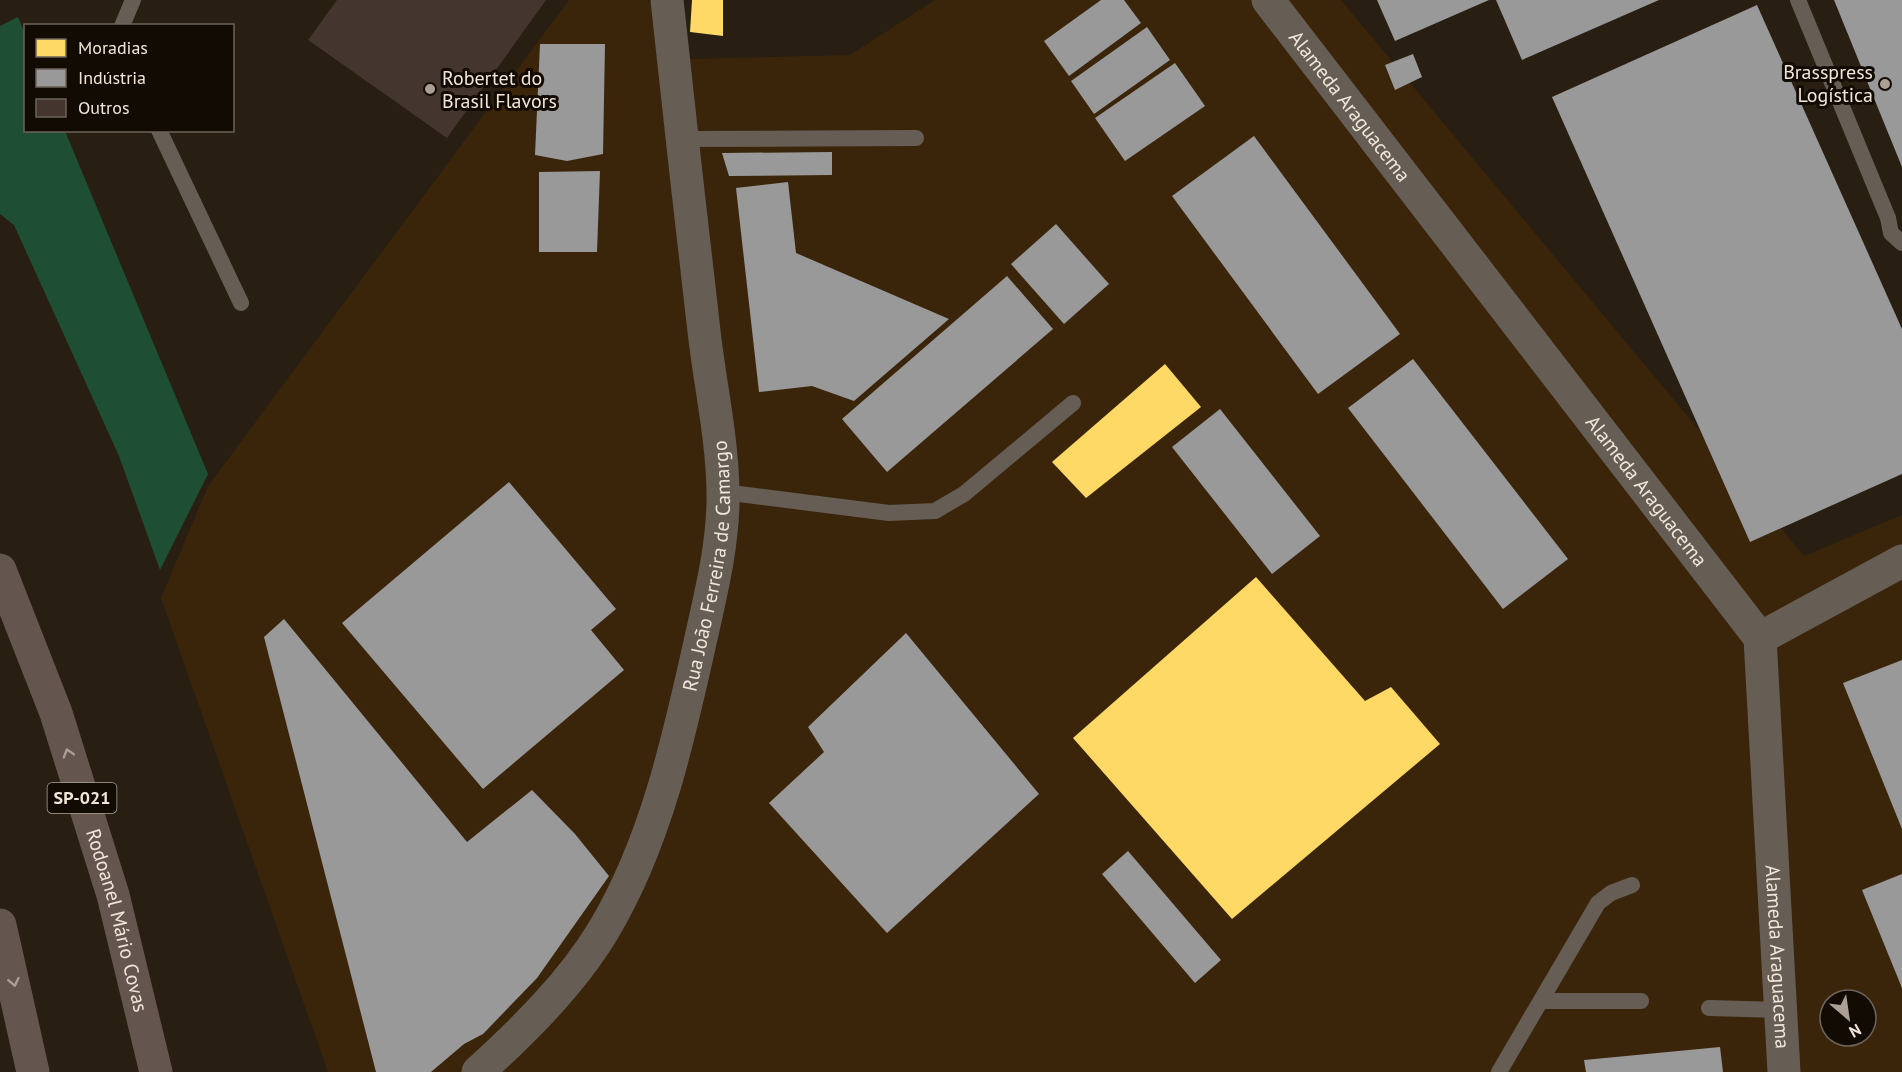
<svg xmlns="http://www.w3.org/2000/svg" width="1902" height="1072" viewBox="0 0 1902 1072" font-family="'PT Sans',sans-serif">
  <rect width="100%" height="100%" fill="#281e12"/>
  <path fill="#3a250b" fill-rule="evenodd" d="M569,0h79l43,59 159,-4 85,-55h406l463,556 98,-41v557h-1574l-167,-474 47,-112zM1830,1000h36v36h-36z"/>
  <path fill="#1e4f35" d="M18,17l7,17 1,96 39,1 143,343 -48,96 -41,-114 -105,-231 -14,-11v-188z"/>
  <g fill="#ffd966">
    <path d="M692,0h31v36l-33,-4z"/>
    <path d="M1165,364l36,43 -115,91 -34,-36z"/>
    <path d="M1256,577l109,124 26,-14 49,57 -208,175 -159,-181z"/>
  </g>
  <g fill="#999">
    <path d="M1101,0h23l17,23 -72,53 -25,-35z"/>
    <path d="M1377,0h112l-94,41z"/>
    <path d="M1496,0h163l-137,60z"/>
    <path d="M1834,0h68v167z"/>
    <path d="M1757,5l145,324v145l-152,68 -198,-445z"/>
    <path d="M1147,27l23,33 -76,54 -23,-33z"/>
    <path d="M540,44h65l-2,110 -36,7 -32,-6z"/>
    <path d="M1413,54l9,23 -27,13 -10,-25z"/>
    <path d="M1175,63l30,43 -80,55 -30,-43z"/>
    <path d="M1254,136l146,198 -82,60 -146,-198z"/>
    <path d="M832,152v23l-103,1 -7,-23z"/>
    <path d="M600,171l-3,81h-58v-80z"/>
    <path d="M788,182l8,71 153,66 -95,82 -42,-15 -53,6 -23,-204z"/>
    <path d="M1056,224l53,60 -45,40 -53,-60z"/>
    <path d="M1007,276l46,53 -166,143 -45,-53z"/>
    <path d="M1413,359l155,200 -65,50 -155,-201z"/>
    <path d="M1220,409l100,127 -48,38 -100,-127z"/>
    <path d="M509,482l107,127 -25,21 33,40 -141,119 -141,-166z"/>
    <path d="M284,619l183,223 65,-52 43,44 34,42 -72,102 -54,56 -19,10 -33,28h-55l-112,-435z"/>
    <path d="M906,633l133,161 -152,139 -118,-130 55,-51 -16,-25z"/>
    <path d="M1902,660v169l-59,-146z"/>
    <path d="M1128,851l93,109 -26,23 -93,-109z"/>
    <path d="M1902,874v114l-40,-98z"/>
    <path d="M1720,1047l3,25h-137l-2,-12z"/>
  </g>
  <path fill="#44352e" d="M337,0h209l-99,138 -139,-98z"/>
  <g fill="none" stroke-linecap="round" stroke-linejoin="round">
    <g stroke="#665e55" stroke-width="16">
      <path d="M1798,0l90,218 3,15 11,10"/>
      <path d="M122,26l11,-26"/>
      <path d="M159,130l82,173"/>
      <path d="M682,139l234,-1"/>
      <path d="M723,492l166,21 46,-2 29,-17 109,-91"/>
      <path d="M1543,1001h98"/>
      <path d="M1709,1008l71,2"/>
      <path d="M1499,1072l99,-169 13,-10 21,-8"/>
    </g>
    <g stroke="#665e55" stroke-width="33">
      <path id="s1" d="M1268,0l492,638 24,434"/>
      <path d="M1760,638l142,-77"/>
    </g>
    <path stroke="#665e55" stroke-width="33" id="s2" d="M478,1072c45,-41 93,-88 125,-141 53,-88 76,-194 98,-293 11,-49 23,-98 22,-147 -1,-55 -13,-106 -19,-160 -13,-110 -25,-221 -37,-331"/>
    <g stroke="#64554e" stroke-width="33">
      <path id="s3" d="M0,570l56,143 57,182 43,177"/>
      <path d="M0,925l33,147"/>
    </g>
  </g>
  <defs><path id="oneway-chevron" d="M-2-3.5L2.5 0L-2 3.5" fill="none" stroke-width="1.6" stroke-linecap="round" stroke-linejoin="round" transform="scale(1.5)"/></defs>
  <g stroke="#ab9e94">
    <use href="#oneway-chevron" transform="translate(68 753) rotate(-107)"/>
    <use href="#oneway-chevron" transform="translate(14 982) rotate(78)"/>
  </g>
  <g fill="#aba093" stroke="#120b04" stroke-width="2">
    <circle cx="1885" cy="84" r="6"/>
    <circle cx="430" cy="89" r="6"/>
  </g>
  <g text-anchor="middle" stroke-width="6" stroke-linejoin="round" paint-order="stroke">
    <rect fill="#120b04" stroke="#afa499" stroke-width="1.5" x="47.5" y="783" width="69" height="30" rx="4.5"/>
    <g font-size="18" font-weight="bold" fill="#f2e6d9">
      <text x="82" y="804">SP-021</text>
    </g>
    <g font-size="20" fill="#f2e6d9" stroke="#120b04" text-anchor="end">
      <text x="1873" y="79">Brasspress<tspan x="1873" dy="23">Logística</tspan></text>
      <text x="442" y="85" text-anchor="start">Robertet do<tspan x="442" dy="23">Brasil Flavors</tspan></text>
    </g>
    <g font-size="20" fill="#f2e6d9" stroke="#120b04">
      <text dy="7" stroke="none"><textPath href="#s1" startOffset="134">Alameda Araguacema</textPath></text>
      <text dy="7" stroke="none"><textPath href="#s1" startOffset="620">Alameda Araguacema</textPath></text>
      <text dy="7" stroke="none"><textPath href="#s2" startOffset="572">Rua João Ferreira de Camargo</textPath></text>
      <text dy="7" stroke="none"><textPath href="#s3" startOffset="370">Rodoanel Mário Covas</textPath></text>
      <text dy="7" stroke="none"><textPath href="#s1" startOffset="1125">Alameda Araguacema</textPath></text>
    </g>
  </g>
  <rect x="24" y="24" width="210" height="108" fill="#120b04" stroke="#6c6359" stroke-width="1.5"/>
  <rect x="36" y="39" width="30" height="18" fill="#ffd966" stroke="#6c6359" stroke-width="1.5"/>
  <text x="78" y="54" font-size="18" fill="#f2e6d9">Moradias</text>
  <rect x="36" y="69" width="30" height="18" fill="#999999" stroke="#6c6359" stroke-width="1.5"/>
  <text x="78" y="84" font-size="18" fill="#f2e6d9">Indústria</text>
  <rect x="36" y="99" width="30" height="18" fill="#44352e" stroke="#6c6359" stroke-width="1.5"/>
  <text x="78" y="114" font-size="18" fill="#f2e6d9">Outros</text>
  <g transform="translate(1848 1018) rotate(151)"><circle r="28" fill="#120b04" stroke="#6c6359" stroke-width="1.5"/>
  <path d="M0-4.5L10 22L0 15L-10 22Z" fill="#aba093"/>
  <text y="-9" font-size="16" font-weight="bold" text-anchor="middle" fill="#f2e6d9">N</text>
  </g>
</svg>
